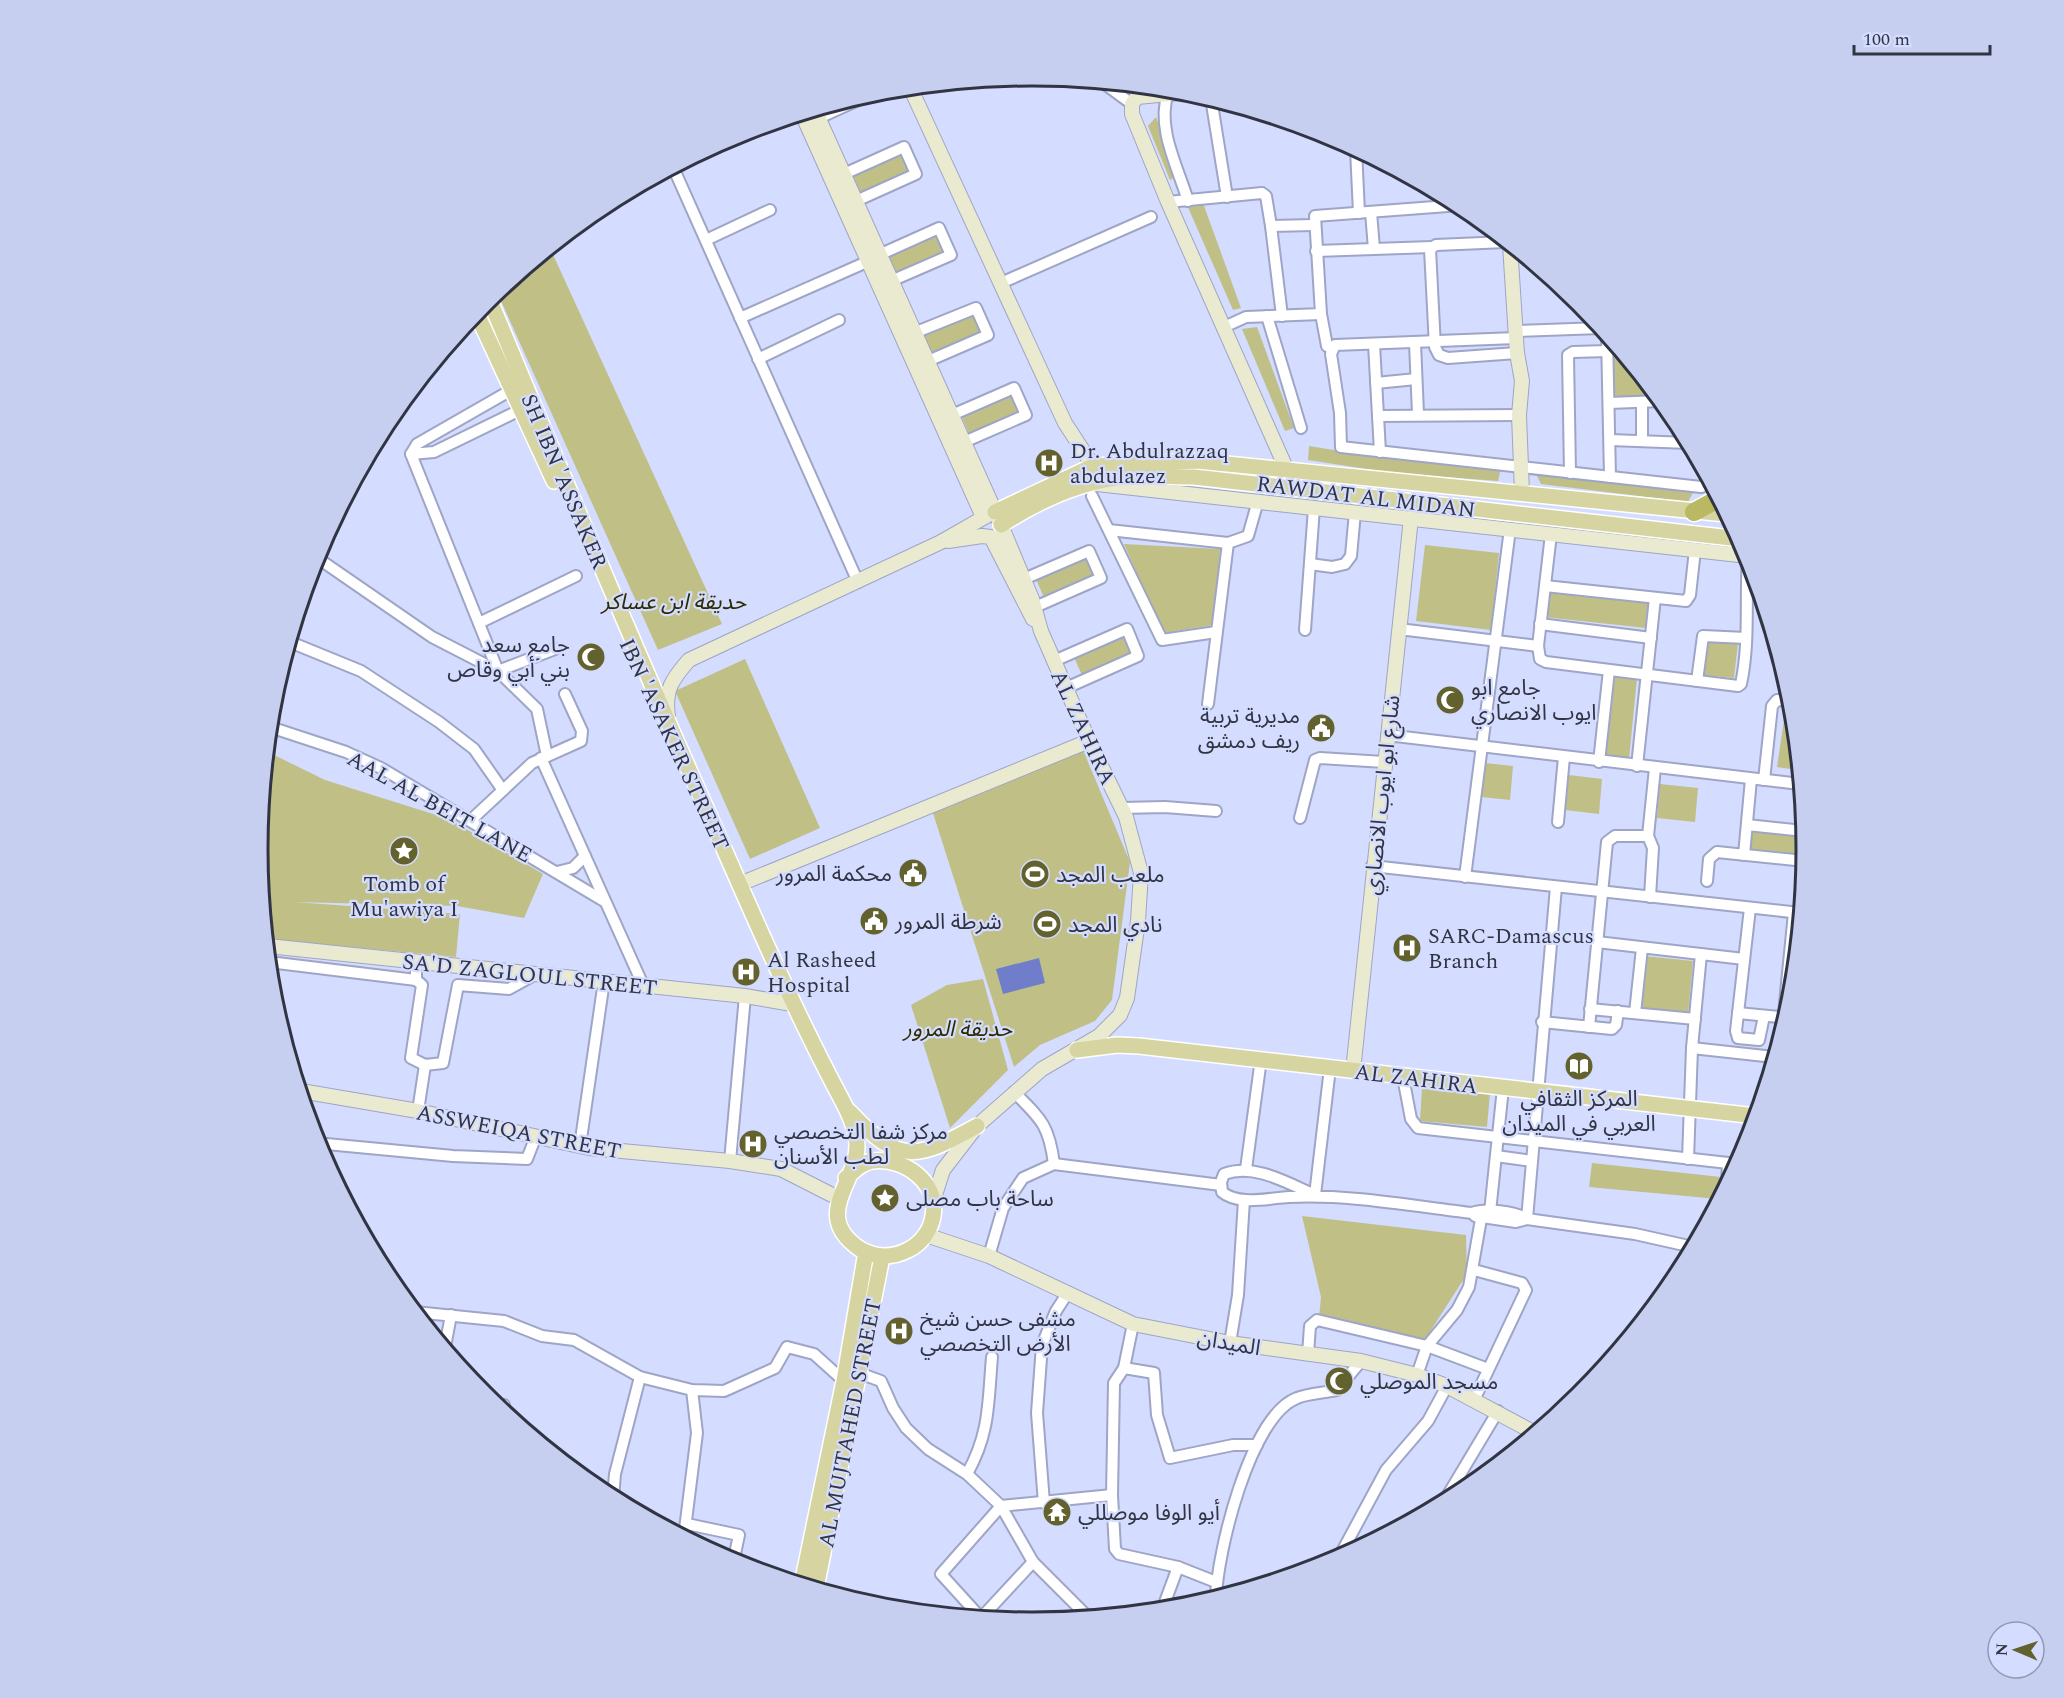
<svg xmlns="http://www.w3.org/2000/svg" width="2064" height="1698" viewBox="0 0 2064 1698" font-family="Spectral,'Noto Sans Arabic',serif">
  <rect width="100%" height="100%" fill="#d4dcff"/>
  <g fill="#c0c086">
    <path d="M1156,117l21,59 -7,4 -22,-54z"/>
    <path d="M903,152l9,21 -52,23 -9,-21z"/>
    <path d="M1203,203l38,105 -8,2 -46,-105z"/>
    <path d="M938,232l9,21 -52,23 -9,-21z"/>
    <path d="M550,248l172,376 -64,26 -161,-358z"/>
    <path d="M976,313l9,21 -52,23 -9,-21z"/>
    <path d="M1257,327l37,101 -9,3 -43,-102z"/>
    <path d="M1610,357h14l30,36v5l-44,1z"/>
    <path d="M1013,392l10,21 -53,23 -9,-21z"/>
    <path d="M1309,446l87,14 105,8 -3,13 -105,-8 -85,-13z"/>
    <path d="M1534,470l163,15 -9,17 -147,-18z"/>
    <path d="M1124,544l96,5 -6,76 -51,8z"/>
    <path d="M1425,545l74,8 -8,77 -75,-9z"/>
    <path d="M1088,556l9,21 -52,23 -9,-21z"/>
    <path d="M1546,591l103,12 -3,25 -102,-11z"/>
    <path d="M1126,634l9,21 -52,23 -9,-21z"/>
    <path d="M1704,639l34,4 -4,35 -33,-3z"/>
    <path d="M745,659l75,169 -70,31 -75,-168z"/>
    <path d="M1610,676l27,2 -8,81 -27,-3z"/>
    <path d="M1784,720l9,2 5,48 -21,-3z"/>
    <path d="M1083,750l47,112 -18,138 -17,21 -55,24 -26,22 -82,-257z"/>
    <path d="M268,752l57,28 124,39 94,55 -19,44 -67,-12 -163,-4 166,12 -4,43 -188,-18 3,-37 -8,-1 -5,-52z"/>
    <path d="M1485,763l28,3 -3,34 -29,-3z"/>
    <path d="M1569,775l33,4 -3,35 -34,-4z"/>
    <path d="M1660,784l38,4 -3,34 -38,-4z"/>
    <path d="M1751,828l53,6 1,23 -56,-6z"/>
    <path d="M1644,956l49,5 -5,53 -50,-5z"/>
    <path d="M983,979l25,91 -58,58 -39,-123 36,-20z"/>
    <path d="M1422,1088l68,5 -3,34 -67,-6z"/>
    <path d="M1592,1163l129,14 -3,22 -129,-12z"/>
    <path d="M1302,1216l164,19 1,39 -43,67 -105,-23 2,-21z"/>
  </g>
  <path fill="#707dcb" d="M1039,958l6,25 -42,11 -7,-25z"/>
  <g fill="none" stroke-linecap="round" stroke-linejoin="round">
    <g stroke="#9ea5c6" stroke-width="14">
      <g id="street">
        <path d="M1102,82l30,22"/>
        <path d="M1168,93c-12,35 10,74 20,108"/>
        <path d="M1211,98l16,99"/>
        <path d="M819,118l59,-27"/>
        <path d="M1356,149l3,64"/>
        <path d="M673,167l185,415"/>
        <path d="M844,174l60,-27 12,27 -60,27"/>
        <path d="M1168,202l94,-9 4,3 5,30 43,-1"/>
        <path d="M1371,212l3,37"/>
        <path d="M1271,226l11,90"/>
        <path d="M1493,230v12"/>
        <path d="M706,240l64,-30"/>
        <path d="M1506,242l-70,3 -6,4 5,98 4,8 9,3 69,-5"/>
        <path d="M1316,251l116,-4"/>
        <path d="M881,254l58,-26 12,27 -60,26"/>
        <path d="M1001,283l150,-66"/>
        <path d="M1321,314l6,32 5,3"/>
        <path d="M1267,316l34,112"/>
        <path d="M740,318l129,-57"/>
        <path d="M1224,327l22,-10 75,-3 -6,-98 146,-11"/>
        <path d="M1516,331l85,-3"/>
        <path d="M914,333l62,-25 12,27 -60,26"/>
        <path d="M1607,336l3,141"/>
        <path d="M1516,338l-181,7 -4,9 9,59 1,34 360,40 5,-2 1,-7"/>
        <path d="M1415,343l3,71"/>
        <path d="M1374,344l6,108"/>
        <path d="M758,359l81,-39"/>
        <path d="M1376,383l40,-4"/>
        <path d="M1642,402v39"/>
        <path d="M1609,403l52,-2"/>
        <path d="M952,415l62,-27 12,27 -62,27"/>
        <path d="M1378,416l141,-1"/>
        <path d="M1610,440l79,3"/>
        <path d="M411,454l23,-2 88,-43"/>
        <path d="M1570,473l-2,-118 5,-3 35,-1"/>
        <path d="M1092,496l70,144 54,-8"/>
        <path d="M1109,530l119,13"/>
        <path d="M1551,534l-13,112 2,13 6,3 192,24 3,-2c9,-42 4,-85 7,-127"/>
        <path d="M316,557l116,80 66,34 -87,-217 6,-10 96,-55"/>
        <path d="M1310,564l22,3 13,-3 6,-8 4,-44"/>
        <path d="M1024,579l65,-28 12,27 -66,29"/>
        <path d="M1545,586l141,15 4,-6 5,-45"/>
        <path d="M479,623l97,-47"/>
        <path d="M1540,624l111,14"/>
        <path d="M1399,629l139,17"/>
        <path d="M1305,630l9,-122"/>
        <path d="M290,642l71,29 78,51 35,27 28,40"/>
        <path d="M1054,661l73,-32 11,27 -72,32"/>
        <path d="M1697,681l6,-45 43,2"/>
        <path d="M1208,704l20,-161 20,-7 10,-35"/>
        <path d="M270,727l76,25 35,16 223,133"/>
        <path d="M1387,735l413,49"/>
        <path d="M547,756l-10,-47 -39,-38 57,-22"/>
        <path d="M541,758l102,227"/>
        <path d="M1599,762l10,-92"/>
        <path d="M1637,766l18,-168"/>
        <path d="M1764,780l8,-74 5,-6 14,1"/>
        <path d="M1122,808l43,-1 51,4"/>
        <path d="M1300,818l15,-58 5,-2 64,4"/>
        <path d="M471,820l61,-57 49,-22 1,-10 -17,-37"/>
        <path d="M1558,822l6,-65"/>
        <path d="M1747,825l57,6"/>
        <path d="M1648,836l5,12 -3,49"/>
        <path d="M1744,855l7,-76"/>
        <path d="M1372,866l428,47"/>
        <path d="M557,872l16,-4 12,-12"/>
        <path d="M1465,877l45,-348"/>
        <path d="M1707,881l2,-22 8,-7 88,9"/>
        <path d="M1750,908l-14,123 2,7 21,2 5,-24"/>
        <path d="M1597,942l147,17"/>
        <path d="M269,962l147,18"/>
        <path d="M416,963v17l6,5 -11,73 14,7 18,-2 15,-78 51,4 27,-15"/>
        <path d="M1590,1009l105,10"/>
        <path d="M1635,1013l7,-65"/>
        <path d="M1738,1013l41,4 5,-4 10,-100"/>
        <path d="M1542,1022l70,7 4,-4 2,-14"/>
        <path d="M1589,1027l18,-185 8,-6h33l7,-68"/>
        <path d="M1692,1048l82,9"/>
        <path d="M1330,1068l-15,127c-28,-12 -60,-32 -91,-21l-3,8 1,10c17,14 47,6 67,5 60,-3 123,9 183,16 13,-5 43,-2 55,6l108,15 58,13"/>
        <path d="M1403,1077l8,42 7,9 319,36"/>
        <path d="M1014,1092c27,27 35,33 40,72"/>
        <path d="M418,1111l7,-46"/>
        <path d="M316,1143l137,13 74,3 9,-23"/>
        <path d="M580,1146l24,-165"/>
        <path d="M1496,1156l36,5"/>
        <path d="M1688,1159l4,-111 9,-94"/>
        <path d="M730,1161l15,-165"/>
        <path d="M1246,1169l15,-110"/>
        <path d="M1727,1183l1,-20"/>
        <path d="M1490,1212l13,-124"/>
        <path d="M1475,1216l41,6 11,-3"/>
        <path d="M1527,1219l29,-332"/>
        <path d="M989,1256l14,-48 20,-30 31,-14 167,21"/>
        <path d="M1474,1270l48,13 4,7 -52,110"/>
        <path d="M415,1312l89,9 38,15 32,4 66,37 52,13 32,1 51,-23 12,-21 27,7 30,27"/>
        <path d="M1133,1324l-9,44 -10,15 -2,112 3,54 4,5 59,13 38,15"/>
        <path d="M1230,1343l8,-48 6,-95"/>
        <path d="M445,1347l6,-32"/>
        <path d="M1308,1354l2,-28 7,-6 110,26 61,23"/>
        <path d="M1124,1368l30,5 3,42 13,43 63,-13h24"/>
        <path d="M859,1373l22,8 12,27 13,20 22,21 39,25 34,32 32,56 55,55"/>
        <path d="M1417,1375l10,-29 30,-36 12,-23 12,-68"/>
        <path d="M494,1404l10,1v7"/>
        <path d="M967,1474c23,-41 21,-71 25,-117"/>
        <path d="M613,1498l2,-24 25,-97"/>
        <path d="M1044,1503l-7,-90 5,-68 14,-34 11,-17"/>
        <path d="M1443,1503l55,-92"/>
        <path d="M687,1524l52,11 -6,28"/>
        <path d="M684,1537l13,-104 -5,-43"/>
        <path d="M1338,1559l48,-89 42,-49 19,-35"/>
        <path d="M1033,1562l-52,56 -40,-44 60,-68 111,-11"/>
        <path d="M1216,1598c1,-45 34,-182 81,-200 12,-5 28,-5 40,-8l24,-29"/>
        <path d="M1162,1610l16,-43"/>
      </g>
    </g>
    <g stroke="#9ea5c6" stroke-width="16">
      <g id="secondary">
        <path d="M910,87l155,336 28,43"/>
        <path d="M1190,92l-53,5 -5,7v10l36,88 118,266"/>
        <path d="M815,110l186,415 31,74 9,32 48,110 37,76 15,56 -3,48 -11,77 -7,17 -21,21 -57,33 -65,57 -34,44 -10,31"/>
        <path d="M802,114l181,403"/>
        <path d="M1510,245l7,108 5,28 -3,34 3,78"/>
        <path d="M1097,484l651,72"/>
        <path d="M948,541l34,-5 9,1 42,82"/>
        <path d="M668,716c-4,-26 5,-38 21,-56l252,-118 49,-28"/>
        <path d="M740,884l349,-143"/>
        <path d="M268,946l477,50 47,8"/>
        <path d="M1353,1071l58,-553"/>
        <path d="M301,1091l117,20 171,37 141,13 51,8 57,29"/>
        <path d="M926,1235l63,21 144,68 97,19 131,18 56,14 30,11 88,47"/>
      </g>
    </g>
    <g stroke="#fff" stroke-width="18">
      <g id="primary">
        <path d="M489,298c72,174 144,347 221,519 40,91 79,182 125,270 9,17 22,39 22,59 0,36 -46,70 3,103 15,9 33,9 48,1 13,-6 23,-20 25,-34 6,-34 -29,-59 -61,-55 -11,2 -18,10 -26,17"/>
        <path d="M476,312l78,169"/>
        <path d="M995,512l98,-46 104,-5 529,53"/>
        <path d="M1001,525c37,-24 78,-43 122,-48 23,-2 47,0 71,0l546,62"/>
        <path d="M1077,1050l40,-5 22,1 617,70"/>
        <path d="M850,1112c50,54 67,47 127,14"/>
        <path d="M802,1584l42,-203 22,-129"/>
        <path d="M816,1588l66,-331"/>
      </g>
    </g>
    <g stroke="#fff" stroke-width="21">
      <path id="highway" d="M1694,512l24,-13"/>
    </g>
    <use href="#street" stroke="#fff" stroke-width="10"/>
    <use href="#secondary" stroke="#eaead0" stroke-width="14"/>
    <use href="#primary" stroke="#d6d4a1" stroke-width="15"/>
    <use href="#highway" stroke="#bab862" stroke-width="18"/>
  </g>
  <defs>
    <g id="hospital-disc" transform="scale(1.5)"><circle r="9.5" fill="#63622f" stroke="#d4dcff"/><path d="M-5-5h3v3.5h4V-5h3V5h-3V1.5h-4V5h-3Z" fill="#fff"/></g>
    <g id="mosque-disc" transform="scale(1.5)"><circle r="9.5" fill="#63622f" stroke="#d4dcff"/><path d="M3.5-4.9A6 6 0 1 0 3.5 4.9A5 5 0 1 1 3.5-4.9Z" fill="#fff"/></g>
    <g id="civic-disc" transform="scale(1.5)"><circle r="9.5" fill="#63622f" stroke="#d4dcff"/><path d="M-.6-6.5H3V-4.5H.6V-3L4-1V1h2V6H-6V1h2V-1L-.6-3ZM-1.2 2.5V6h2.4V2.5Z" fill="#fff"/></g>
    <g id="sight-disc" transform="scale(1.5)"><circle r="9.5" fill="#63622f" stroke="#d4dcff"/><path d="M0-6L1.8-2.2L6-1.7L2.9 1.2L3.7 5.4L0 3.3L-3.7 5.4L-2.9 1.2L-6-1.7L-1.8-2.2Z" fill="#fff"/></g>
    <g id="stadium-disc" transform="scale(1.5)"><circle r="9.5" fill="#63622f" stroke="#d4dcff"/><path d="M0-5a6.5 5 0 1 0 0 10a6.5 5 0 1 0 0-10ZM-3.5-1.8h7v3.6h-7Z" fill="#fff"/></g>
    <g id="library-disc" transform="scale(1.5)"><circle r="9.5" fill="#63622f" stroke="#d4dcff"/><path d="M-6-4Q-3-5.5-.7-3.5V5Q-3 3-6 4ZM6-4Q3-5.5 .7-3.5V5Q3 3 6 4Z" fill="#fff"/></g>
    <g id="temple-disc" transform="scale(1.5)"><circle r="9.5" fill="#63622f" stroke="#d4dcff"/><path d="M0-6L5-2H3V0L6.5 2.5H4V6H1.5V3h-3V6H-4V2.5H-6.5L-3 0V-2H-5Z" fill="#fff"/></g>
  </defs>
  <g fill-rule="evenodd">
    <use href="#hospital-disc" x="1049" y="463"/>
    <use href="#mosque-disc" x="591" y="657"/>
    <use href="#mosque-disc" x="1450" y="700"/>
    <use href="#civic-disc" x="1321" y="728"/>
    <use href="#sight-disc" x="404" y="851"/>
    <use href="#civic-disc" x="913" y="873"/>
    <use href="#stadium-disc" x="1035" y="874"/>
    <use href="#civic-disc" x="874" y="921"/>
    <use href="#stadium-disc" x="1047" y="924"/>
    <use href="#hospital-disc" x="1407" y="948"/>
    <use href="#hospital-disc" x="746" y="972"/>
    <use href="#library-disc" x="1579" y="1066"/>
    <use href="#hospital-disc" x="753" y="1144"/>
    <use href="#sight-disc" x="885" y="1198"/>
    <use href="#hospital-disc" x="899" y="1331"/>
    <use href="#mosque-disc" x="1339" y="1381"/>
    <use href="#temple-disc" x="1057" y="1512"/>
  </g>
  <g text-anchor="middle" stroke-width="4.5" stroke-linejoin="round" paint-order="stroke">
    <g font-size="22" fill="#313442" stroke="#d4dcff" text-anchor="start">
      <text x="1070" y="458">Dr. Abdulrazzaq<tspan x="1070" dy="25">abdulazez</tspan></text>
      <text x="570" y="652" text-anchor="end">جامع سعد<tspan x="570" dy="25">بني أبي وقاص</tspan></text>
      <text x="1471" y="695">جامع ابو<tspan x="1471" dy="25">ايوب الانصاري</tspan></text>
      <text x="1300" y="723" text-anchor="end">مديرية تربية<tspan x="1300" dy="25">ريف دمشق</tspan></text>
      <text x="892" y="881" text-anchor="end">محكمة المرور</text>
      <text x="1056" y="882">ملعب المجد</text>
      <text x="404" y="891" text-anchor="middle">Tomb of<tspan x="404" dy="25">Mu'awiya I</tspan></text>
      <text x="895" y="929">شرطة المرور</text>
      <text x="1068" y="932">نادي المجد</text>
      <text x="1428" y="943">SARC-Damascus<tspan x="1428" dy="25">Branch</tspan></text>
      <text x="767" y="967">Al Rasheed<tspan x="767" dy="25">Hospital</tspan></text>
      <text x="1579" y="1106" text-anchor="middle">المركز الثقافي<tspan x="1579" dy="25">العربي في الميدان</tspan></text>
      <text x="774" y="1139">مركز شفا التخصصي<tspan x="774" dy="25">لطب الأسنان</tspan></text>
      <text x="906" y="1206">ساحة باب مصلى</text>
      <text x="920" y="1326">مشفى حسن شيخ<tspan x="920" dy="25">الأرض التخصصي</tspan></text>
      <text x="1360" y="1389">مسجد الموصلي</text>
      <text x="1078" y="1520">أيو الوفا موصللي</text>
    </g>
    <g font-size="22" fill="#313442" stroke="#d4dcff">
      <text transform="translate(565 481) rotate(67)" y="8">SH IBN 'ASSAKER</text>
      <text transform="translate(1366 496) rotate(7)" y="8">RAWDAT AL MIDAN</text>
      <text transform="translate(1084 727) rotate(65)" y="8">AL ZAHIRA</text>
      <text transform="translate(675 744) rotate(65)" y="8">IBN 'ASAKER STREET</text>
      <text transform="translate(1381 795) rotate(-84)" y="8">شارع ابو ايوب الانصاري</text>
      <text transform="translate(440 806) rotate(29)" y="8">AAL AL BEIT LANE</text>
      <text transform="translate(530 974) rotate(6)" y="8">SA'D ZAGLOUL STREET</text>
      <text transform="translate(1416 1078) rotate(7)" y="8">AL ZAHIRA</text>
      <text transform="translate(519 1131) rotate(11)" y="8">ASSWEIQA STREET</text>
      <text transform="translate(1229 1342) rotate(10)" y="8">الميدان</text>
      <text transform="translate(849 1423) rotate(-79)" y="8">AL MUJTAHED STREET</text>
    </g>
    <g font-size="22" font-style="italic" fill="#2c2b01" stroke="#d4dcff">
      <text x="674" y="609">حديقة ابن عساكر</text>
      <text x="958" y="1036">حديقة المرور</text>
    </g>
  </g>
  <path d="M0 0H2064V1698H0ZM1031 86H1033A763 763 0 0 1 1796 849V849A763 763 0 0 1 1033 1612H1031A763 763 0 0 1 268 849V849A763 763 0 0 1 1031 86Z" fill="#c7cff0" fill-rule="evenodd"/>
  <path fill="none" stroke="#313442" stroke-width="3" d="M1031 86H1033A763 763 0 0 1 1796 849V849A763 763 0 0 1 1033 1612H1031A763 763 0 0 1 268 849V849A763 763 0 0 1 1031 86Z"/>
  <g transform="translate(2016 1650) rotate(272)"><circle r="28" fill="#d4dcff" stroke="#9399b3" stroke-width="1.5"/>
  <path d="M0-4.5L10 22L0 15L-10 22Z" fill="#63622f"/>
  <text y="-9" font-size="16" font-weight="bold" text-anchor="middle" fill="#313442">N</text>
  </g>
  <path d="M1854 45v9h136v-9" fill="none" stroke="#313442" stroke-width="3"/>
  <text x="1863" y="45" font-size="18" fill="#313442" stroke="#d4dcff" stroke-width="4.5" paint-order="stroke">100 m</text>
</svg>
